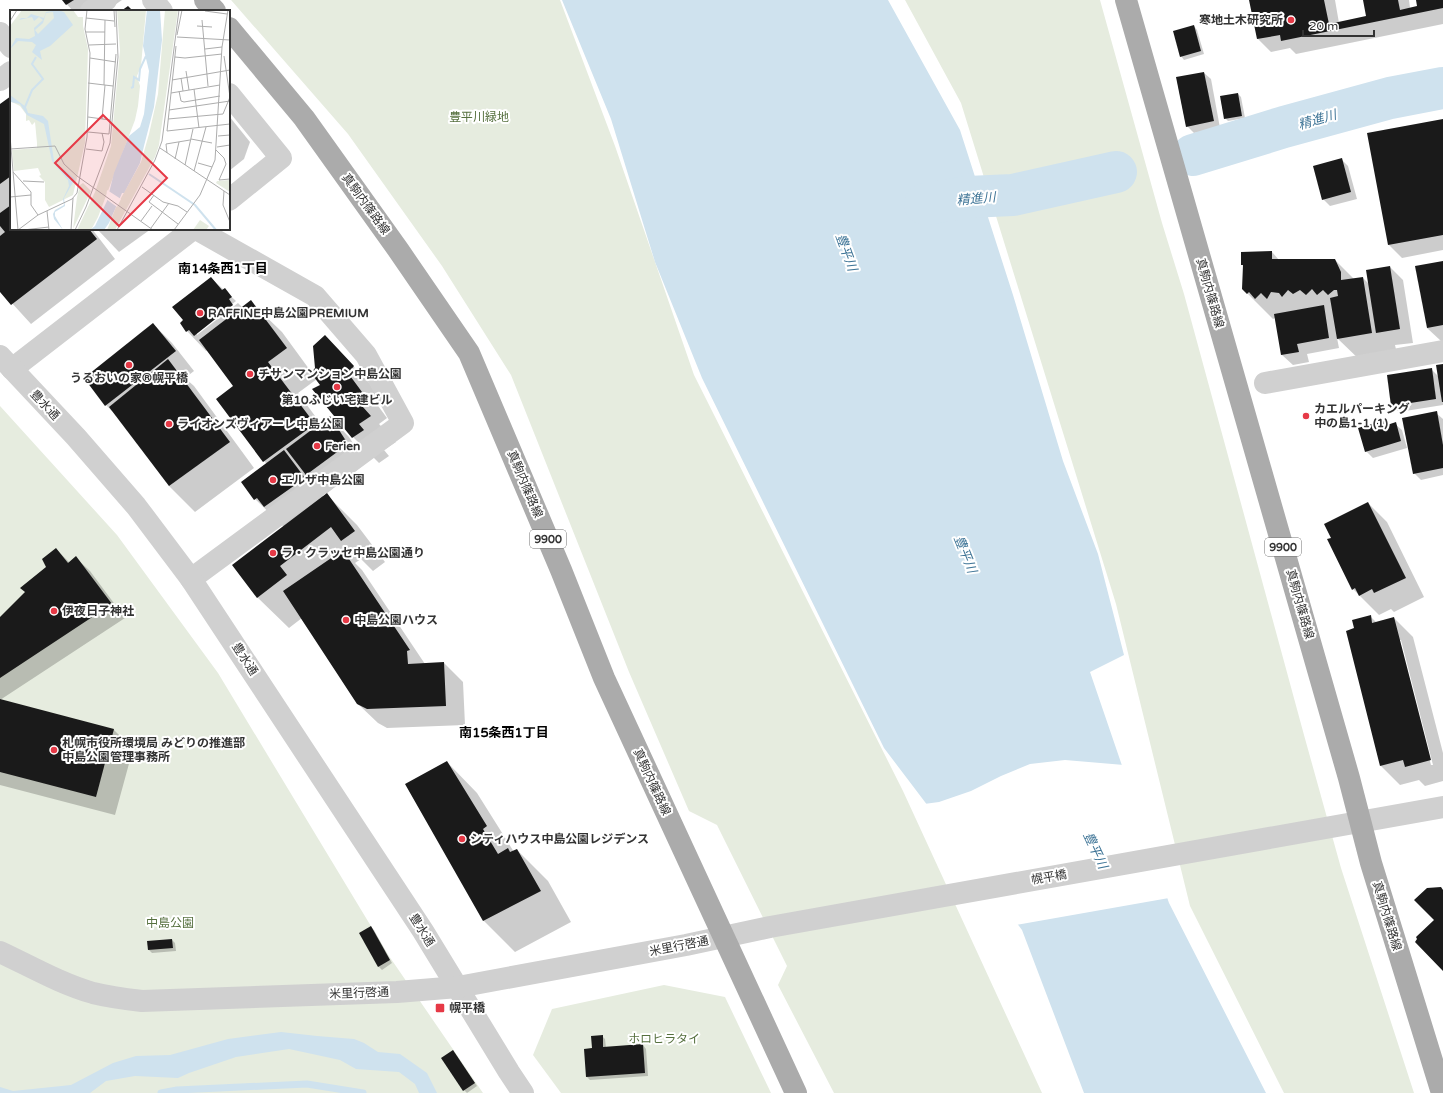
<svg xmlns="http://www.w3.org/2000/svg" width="1443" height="1093" viewBox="0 0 1443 1093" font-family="'Varela Round','Noto Sans JP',sans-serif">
  <rect width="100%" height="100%" fill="#fff"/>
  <g fill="#e6ecdf">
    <path d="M231,0h329l55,146 79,229 209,416 139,302h-208l-56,-108 9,-19 -70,-141 -28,-14 -60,-139 -118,-297 -69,-109 -94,-132z"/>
    <path d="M905,0h195l62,223 22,71 120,441 37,133 73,225h-130l-94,-187 -74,-302 -155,-501z"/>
    <path d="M0,406l117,129 101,138 171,283 94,137h-483z"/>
    <path d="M664,985l61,12 46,96h-210l-28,-38 19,-46z"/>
  </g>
  <g fill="#cfe2ee">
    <path d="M562,0h326l72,130 53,165 50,166 35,93 26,101 -34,17 79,231 97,190h-182l-62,-163 -138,-182 -182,-370 -47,-116 -44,-143z"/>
    <path d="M281,1032l36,4 37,3 10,4 14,9 22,2 27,19 10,20h-18l-4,-9 -16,-12 -43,-3 -16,-9 -51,-11 -53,8 -47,16 -11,5 -43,-2 -29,5 -16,12h-90v-6l13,4 58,-6 42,-22 23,-7 34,-1 58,-16z"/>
  </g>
  <path fill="#fff" d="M1065,760l59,5 45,133 -153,27 -92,-121 15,-2 32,-11 30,-15 29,-12z"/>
  <g fill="#0003" fill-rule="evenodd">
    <path d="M63,0h59l-16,11h-33z"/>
    <path d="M1250,0h85l4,23 28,-6 -3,-17h45l1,8 8,-1 -1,-7h26v24l-147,30 -6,-6 -19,4 -13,-13z"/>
    <path d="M1194,26l3,4 7,24 -20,6 -3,-4z"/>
    <path d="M1204,73l7,6 9,49 -26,5 -7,-7z"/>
    <path d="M1238,94l3,3 4,21 -17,3 -3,-3z"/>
    <path d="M11,97v132h81l23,30 -84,65 -31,-34v-185z"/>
    <path d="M229,116l21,26 -6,17 -15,12z"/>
    <path d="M1443,120v130l-41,8 -13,-13z"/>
    <path d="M1341,159l7,7 9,33 -27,7 -7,-7z"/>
    <path d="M97,229h54l-32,23z"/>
    <path d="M1272,252l7,8h56l19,19 9,-1 7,7 20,-18 13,13 10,63 -18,2 3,13 -34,6 -27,-26 2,10 -32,6 2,8 -16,3 -11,-10 -6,-36 -1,-1 -2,1 -30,-30 1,-23 -2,-1z"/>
    <path d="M1443,262v79h-2l-14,-13z"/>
    <path d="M211,278l25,23 -39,32v2l41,-32 5,5 8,-6 31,30 30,41 4,-5 9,-31 54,56 -6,6 14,19 -8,6 17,18 -12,8 5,6 -10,7 -26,-26 -36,-58 -19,14 23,31 9,-7 19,20 17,26 -40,31 -16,-16 -1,1 14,18 4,-2 30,30 28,37 -12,9 -12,-12 -6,4 7,7 63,94 19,-1 19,19 2,43 -78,3 -9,-5 -20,-19 -56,-86 -13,10 -31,-30 -24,-33 50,-38 -29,-28 -13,-17 25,-18 -3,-3 -30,-75 -26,-36 -2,1 -19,-20 -6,-8 3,-3z"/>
    <path d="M153,324l19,19 22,28 -9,7 9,8 60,82 -59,44 -26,-26 -51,-69 -12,-12z"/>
    <path d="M1443,365v40l-44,7 -7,-6 39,-37 8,8z"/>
    <path d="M1436,413l7,6v56l-22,5 -7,-7z"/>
    <path d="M1385,421l4,4 6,-1 7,6 5,18 -34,10 -7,-7z"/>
    <path d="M1368,503l19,19 37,75 -30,15 -3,-3 -12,6 -26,-26 -21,-51z"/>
    <path d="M56,549l14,14 6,-5 14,13 35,47 -125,82v-82l26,-26 22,-25z"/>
    <path d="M1370,616l7,7 17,-5 19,19 30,116v28l-18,5 -6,-6 -19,5 -19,-19 -26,-137zM1399,640h2l32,125h-2z"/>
    <path d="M0,700l114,30 19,19 -18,66 -115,-30z"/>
    <path d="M447,762l30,31 37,59 3,-2 31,31 23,41 -56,30 -31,-31 -78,-136z"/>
    <path d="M371,927l3,3 18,33 -10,7 -3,-3 -19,-34z"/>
    <path d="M172,940l3,3 1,8 -24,2 -3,-3z"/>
    <path d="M602,1036l3,3 1,9 37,-3 3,4 2,27 -58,4 -3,-3 6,-28z"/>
    <path d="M456,1055l21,31 -10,7 -3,-3z"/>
  </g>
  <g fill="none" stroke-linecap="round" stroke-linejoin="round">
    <path stroke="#cfe2ee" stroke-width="7" d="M161,1093l16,-3 130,-6 56,9"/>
    <g stroke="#cfe2ee" stroke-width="42">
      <path d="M1193,155l91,-28 106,-29 53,-10"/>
      <path d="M925,204l43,-7 45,-2 103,-23"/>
    </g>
  </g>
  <g fill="#1a1a1a">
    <path d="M62,0h12l-8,5z"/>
    <path d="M1249,0h75l5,24 37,-8 -3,-16h35l2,10 17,-4 -1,-6h27v8l-162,33 -1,-6 -23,4z"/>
    <path d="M128,6l5,5h-12z"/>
    <path d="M1194,25l7,26 -21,6 -7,-26z"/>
    <path d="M1204,72l10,49 -28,6 -10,-50z"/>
    <path d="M1238,93l4,23 -18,3 -4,-23z"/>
    <path d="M11,96v80l-11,8v-80z"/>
    <path d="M1443,119v116l-55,10 -21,-112z"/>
    <path d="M1342,158l9,34 -29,8 -9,-34z"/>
    <path d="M11,205v24h78l8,10 -86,66 -11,-13v-56l5,-4 -5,-6v-13z"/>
    <path d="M1272,251v8h63l6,13v8l22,-3 9,56 -35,6 -7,-41 8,-2 -1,-6h-3l-6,5 -5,-5 -6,5 -5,-6 -6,6 -6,-5 -7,4 -5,-4 -6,7 -3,-4 -8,-1 -4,7 -6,-6 -6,6 -6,-7 -2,2 -5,-5 1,-24h-2v-13z"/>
    <path d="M1443,261v64l-16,3 -12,-62z"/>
    <path d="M1390,266l10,63 -24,4 -10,-63z"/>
    <path d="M211,277l11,13 3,-2 7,9 -3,2 4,6 -39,31 -5,-6 -3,2 -6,-9 3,-3 -11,-13z"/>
    <path d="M251,300l36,48 -19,14 47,62 -52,38 -47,-63 17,-13 -34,-46z"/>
    <path d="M1324,305l5,33 -32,6 2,8 -18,3 -7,-41z"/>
    <path d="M153,323l23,28 -71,55 -21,-28z"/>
    <path d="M325,335l29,31 -6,7 14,19 -8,5 17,19 -12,8 5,6 -12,8 -40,-49 8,-4 -9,-12 4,-5 -2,-22z"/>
    <path d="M168,359l62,83 -61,44 -60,-79z"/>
    <path d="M1443,364v38h-1l-6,-37z"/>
    <path d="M1432,368l4,31 -45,7 -4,-31z"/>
    <path d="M1437,411l6,34v23l-30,6 -11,-56z"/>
    <path d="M330,416l18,28 -42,31 -20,-26z"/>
    <path d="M1385,420l2,5 9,-3 5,19 -36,11 -7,-24z"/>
    <path d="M284,450l21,28 -41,29 -7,-9 -3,2 -13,-18z"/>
    <path d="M327,493l28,38 -14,10 -10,-14 -51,39 7,9 -30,23 -25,-33z"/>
    <path d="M1368,502l38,76 -32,15 -2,-4 -13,7 -4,-8 -3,2 -25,-51 4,-1 -7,-14z"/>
    <path d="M56,548l12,15 8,-7 36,48 -112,74v-61l25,-25 -5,-4 26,-21 -4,-8z"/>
    <path d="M343,550l67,100 -3,1 1,13 36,-2 2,44 -79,3 -10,-5 -74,-113z"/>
    <path d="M1371,615l1,8 22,-6 37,143 -26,7 -2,-7 -23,6 -34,-135 8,-3 -2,-8z"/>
    <path d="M0,699l114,30 -18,68 -96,-25z"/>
    <path d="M447,761l40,65 -4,3 15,25 10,-6 2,4 7,-3 24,42 -58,30 -78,-137z"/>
    <path d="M1441,887l2,3v81l-28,-29 2,-3 -1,-2 18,-17 -20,-20 13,-12z"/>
    <path d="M371,926l19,34 -12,7 -19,-34z"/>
    <path d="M172,939l1,9 -25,2 -1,-9z"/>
    <path d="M603,1035v12l40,-3 2,29 -59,4 -2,-28 8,-1 -1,-12z"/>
    <path d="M453,1050l22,33 -12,8 -22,-33z"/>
  </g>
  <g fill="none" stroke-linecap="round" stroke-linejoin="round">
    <g stroke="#d0d0d0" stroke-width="22">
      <path d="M153,0l9,11"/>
      <path d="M91,11l15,-11"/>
      <path d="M0,33l11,14"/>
      <path d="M0,80l11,-8"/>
      <path d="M229,94l52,64 -52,42"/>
      <path d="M12,369l181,-140"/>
      <path d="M1265,383l178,-32"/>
      <path d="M191,579l212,-156 -37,-68 -51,-59 -119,-67"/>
    </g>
    <g stroke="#d0d0d0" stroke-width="22">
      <path d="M0,356l76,81 60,69 55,73 232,352 86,141 14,21"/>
      <path d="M0,952c30,14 61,32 93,41 16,4 32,6 49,8l255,-9 61,-5 228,-42 84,-18 673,-120"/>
    </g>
    <g stroke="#ababab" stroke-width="22">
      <path d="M205,0l10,11"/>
      <path d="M1126,0l223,778 22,85 71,230"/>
      <path d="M229,28l75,90 95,133 70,102 92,217 43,108 192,415"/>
    </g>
  </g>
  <g fill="#e63946" stroke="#fff" stroke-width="1.5">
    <circle cx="1291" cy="20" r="4"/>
    <circle cx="200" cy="313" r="4"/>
    <circle cx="129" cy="365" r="4"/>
    <circle cx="250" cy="374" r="4"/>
    <circle cx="337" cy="387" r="4"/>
    <circle cx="1306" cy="416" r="4"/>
    <circle cx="169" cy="424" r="4"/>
    <circle cx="317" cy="446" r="4"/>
    <circle cx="273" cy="480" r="4"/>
    <circle cx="273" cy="553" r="4"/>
    <circle cx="54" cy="611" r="4"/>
    <circle cx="346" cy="620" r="4"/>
    <circle cx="54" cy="750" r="4"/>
    <circle cx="462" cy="839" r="4"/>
    <rect x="435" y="1003" width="10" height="10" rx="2"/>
  </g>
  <g text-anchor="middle" stroke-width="4" stroke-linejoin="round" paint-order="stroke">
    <g fill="#fff" stroke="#707070" stroke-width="1">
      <rect x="530" y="530" width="36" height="18" rx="3"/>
      <rect x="1265" y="538" width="36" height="18" rx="3"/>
    </g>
    <g font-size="11" font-weight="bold" fill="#333">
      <text x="548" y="543">9900</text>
      <text x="1283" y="551">9900</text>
    </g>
    <g font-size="12" font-weight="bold" fill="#333" stroke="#fff" text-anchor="start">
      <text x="1283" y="24" text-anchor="end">寒地土木研究所</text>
      <text x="208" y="317">RAFFINE中島公園PREMIUM</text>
      <text x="258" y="378">チサンマンション中島公園</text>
      <text x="129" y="382" text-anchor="middle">うるおいの家®幌平橋</text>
      <text x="337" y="404" text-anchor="middle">第10ふじい宅建ビル</text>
      <text x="1314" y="413">カエルパーキング<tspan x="1314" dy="14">中の島1-1 (1)</tspan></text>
      <text x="177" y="428">ライオンズヴィアーレ中島公園</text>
      <text x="325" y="450">Ferien</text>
      <text x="281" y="484">エルザ中島公園</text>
      <text x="281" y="557">ラ・クラッセ中島公園通り</text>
      <text x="62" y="615">伊夜日子神社</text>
      <text x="354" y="624">中島公園ハウス</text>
      <text x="62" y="747">札幌市役所環境局 みどりの推進部<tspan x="62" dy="14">中島公園管理事務所</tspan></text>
      <text x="470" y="843">シティハウス中島公園レジデンス</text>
      <text x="449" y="1012">幌平橋</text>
    </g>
    <g font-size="12" fill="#56703f" stroke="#fff">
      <text x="479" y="121">豊平川緑地</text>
      <text x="170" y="927">中島公園</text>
      <text x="664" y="1043">ホロヒラタイ</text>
    </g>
    <g font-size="12" fill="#333" stroke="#fff">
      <text transform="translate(366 204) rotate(54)" y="4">真駒内篠路線</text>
      <text transform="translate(1210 293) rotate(74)" y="4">真駒内篠路線</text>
      <text transform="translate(45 405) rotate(47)" y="4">豊水通</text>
      <text transform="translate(525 484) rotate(67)" y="4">真駒内篠路線</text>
      <text transform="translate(1300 604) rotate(74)" y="4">真駒内篠路線</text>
      <text transform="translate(245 659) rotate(57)" y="4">豊水通</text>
      <text transform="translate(652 782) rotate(65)" y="4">真駒内篠路線</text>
      <text transform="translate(1049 877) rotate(-10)" y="4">幌平橋</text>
      <text transform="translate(1387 916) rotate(73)" y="4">真駒内篠路線</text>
      <text transform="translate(422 930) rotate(58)" y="4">豊水通</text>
      <text transform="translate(679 946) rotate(-11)" y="4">米里行啓通</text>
      <text transform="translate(359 993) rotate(-2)" y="4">米里行啓通</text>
    </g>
    <g font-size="13" font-style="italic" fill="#3f7597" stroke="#fff">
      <text transform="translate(1317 119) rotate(-16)" y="5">精進川</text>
      <text transform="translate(976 198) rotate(-5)" y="5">精進川</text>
      <text transform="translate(847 252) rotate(70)" y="5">豊平川</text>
      <text transform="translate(966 554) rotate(68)" y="5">豊平川</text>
      <text transform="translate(1096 850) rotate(65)" y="5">豊平川</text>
    </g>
    <g font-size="13" font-weight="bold" fill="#000" stroke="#fff">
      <text x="223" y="273">南14条西1丁目</text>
      <text x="504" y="737">南15条西1丁目</text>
    </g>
  </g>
  <g transform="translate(10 10)">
    <rect width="220" height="220" fill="#fff"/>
    <path d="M63,0l5,7h5v9l5,23 -3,94 -12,52 -24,12 -4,-7v-18l-6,-6 2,-1 -3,-7 -24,3 -2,-21 25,-2v-5l-2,-21 -3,3 -3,-5 -3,1v-7l-6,-8 -10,-5v-75l12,-16zM107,0h29l-5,56 -4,10 3,10 -2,20 -3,14 -37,97 -7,13h-14l18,-38 16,-46 9,-95zM155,0h13l-19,135 -4,12 -40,73h-8l9,-23 25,-45 8,-28 9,-40zM220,170v12l-14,-9 1,-2zM73,173l8,8 -18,38 4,-32 3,-12zM190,210l9,6 -3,4h-13z" fill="#e6ecdf"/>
    <path d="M48,0l6,2 9,13 -23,21 -10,5 2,9 -10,-8 4,-7 -4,-3 -14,-1 -8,8 6,-11 13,1 6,-3 -1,-8 9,-8 -4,-3 -5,4 -2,-4 -13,3 2,-2h6l4,-4 13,4 2,-6zM43,2l1,6 -16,16 -3,-4 8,-7 3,-10zM137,0h13l2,30 -8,67 -10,39 -4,17 -16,30h-2l-13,30 -5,7h-14l5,-4 12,-25 7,-28 15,-37 11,-9 4,-13 5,-43 -6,-25zM0,85l16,12 2,6 15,3 5,5 6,40 21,18 -11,19 1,8 -10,6v4l8,14 -9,-11 -1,-5 2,-4 9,-5 -1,-6 6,-13 -1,-6 -16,-19 -8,-37 -17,-9 -7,-11 -9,-2z" fill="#cfe2ee" fill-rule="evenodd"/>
    <path d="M97,180l14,9 -4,8 -11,-8z" fill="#fff"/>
    <path fill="none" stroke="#cfe2ee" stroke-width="2" d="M121,78l2,-1 1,-10 5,3 1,-11 6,-13M15,97l7,-17 11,-11 -11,-15 4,-7M48,157l13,12 -1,6M139,164l46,31 21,25"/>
    <path fill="none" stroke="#adadad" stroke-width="1" d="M104,0l1,17M195,1l22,3M76,8l28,3M192,10l6,66M0,11l7,-11M187,16l15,1M76,22h19M167,25l5,-25M167,27l53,3M79,35l27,-1M166,36l-9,85 63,-7M195,39l17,-2M165,47l10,1 37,-4M80,48l26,4M176,61l3,19M171,68l2,13M162,70l58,-10M78,73l25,3M94,75l1,-65M184,79l5,39M169,81l2,10 3,1 36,-6M161,83l49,-8M159,100l61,-9M78,107l22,3M92,109l3,-34M158,109l55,-5 7,-17 -6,-41M78,122l21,2 7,-80M0,126l8,94M208,126l12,-1M181,129l21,4M207,137l13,-2M150,138l70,47M0,139l45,-3 9,18 13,12 76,54M76,139l16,2 2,-9 -2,-9M206,140l8,8 2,6 -7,16 11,-1M157,143l-1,-9 24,-4M165,149l4,-17M188,153l14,4M175,155l8,-36M184,161l12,-44M3,162l18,20v13l7,10M13,171l21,1M132,177l21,15 15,4 9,6M214,181l-1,14 7,17M144,185l-5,7 29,22M0,187l21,-2M37,201l2,19M131,211l11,-15M141,218l18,-25M8,220l20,-15 34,-16 5,-6 10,-56 3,-84 -5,-24 2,-19M13,220l26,-3M61,220l2,-32M65,220l11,-23 24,-64 8,-86 -2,-47M107,220l38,-70 7,-19 17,-131M164,220l26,-35 15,-35 7,-113 6,-37"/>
    <path fill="#e63946" fill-opacity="0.15" stroke="#e63946" stroke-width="2" d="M93,105l64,63 -48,48 -64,-63z"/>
    <rect width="220" height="220" fill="none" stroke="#333" stroke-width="2"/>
  </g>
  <path d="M1303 30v6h71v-6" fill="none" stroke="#333333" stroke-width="2"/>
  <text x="1309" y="30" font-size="12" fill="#333333" stroke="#ffffff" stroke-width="3" paint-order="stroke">20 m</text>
</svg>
